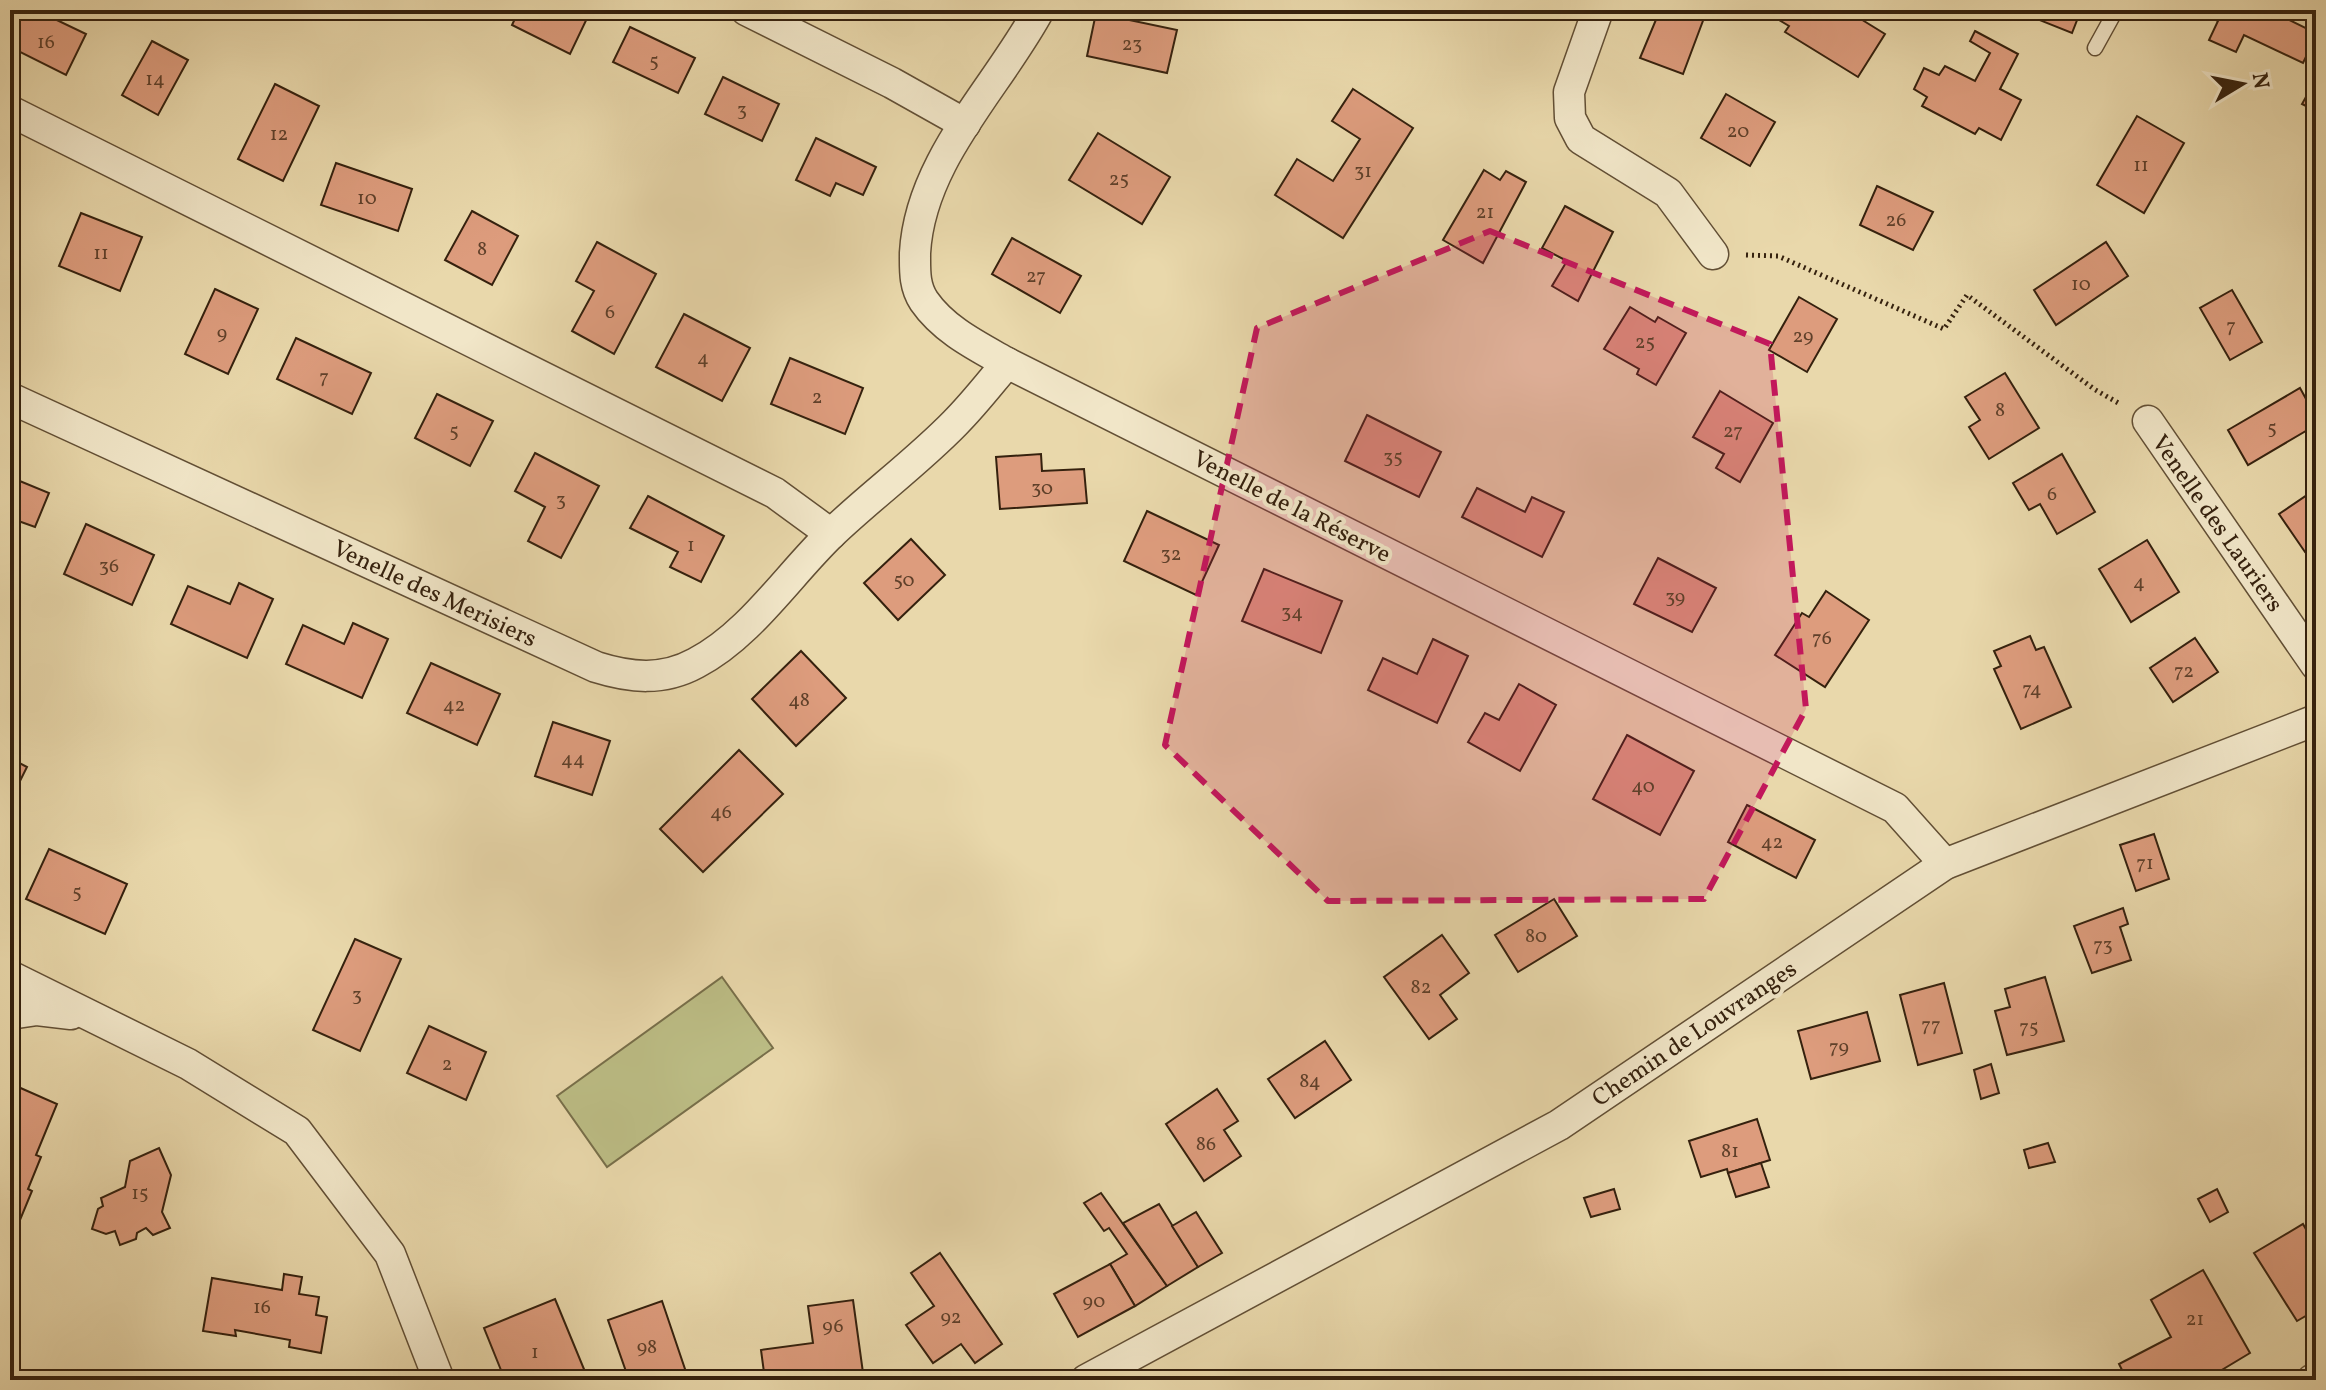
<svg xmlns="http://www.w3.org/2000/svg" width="2326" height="1390" viewBox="0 0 2326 1390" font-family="Vollkorn,serif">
  <rect width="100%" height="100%" fill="#e9d8ab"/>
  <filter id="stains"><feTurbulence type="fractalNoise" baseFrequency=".0025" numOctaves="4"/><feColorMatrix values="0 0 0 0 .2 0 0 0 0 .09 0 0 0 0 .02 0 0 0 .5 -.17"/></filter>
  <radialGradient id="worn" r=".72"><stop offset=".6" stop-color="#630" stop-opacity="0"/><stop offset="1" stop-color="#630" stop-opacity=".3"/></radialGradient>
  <path fill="#bcbd85" stroke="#786f4a" stroke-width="2" d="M722,977l51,71 -166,119 -50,-71z"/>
  <g fill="#dd9c7d" stroke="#35210e" stroke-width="2">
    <path d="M10,10h26l50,24 -20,41 -56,-28z"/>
    <path d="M519,10h72l-21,44 -58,-29z"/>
    <path d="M909,10h21l-4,7z"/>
    <path d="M943,10h20l-3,7z"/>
    <path d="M1660,10h47l-24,64 -43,-16z"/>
    <path d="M1778,10h68l39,24 -27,43 -73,-45 4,-6 -15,-9z"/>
    <path d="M2029,10h52l-9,23 -45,-18z"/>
    <path d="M2197,10h72l47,23v3l-13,27 -59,-28 -8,17 -27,-12 9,-19z"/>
    <path d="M1096,13l81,17 -10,43 -80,-17z"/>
    <path d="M630,27l65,31 -17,35 -65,-31z"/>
    <path d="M1975,31l43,23 -18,35 21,11 -20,40 -22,-12 -4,6 -53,-28 5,-9 -13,-8 10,-21 15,7 6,-9 30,15 15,-28 -20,-12z"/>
    <path d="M152,41l36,19 -30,55 -36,-20z"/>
    <path d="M723,77l56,27 -17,37 -57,-27z"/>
    <path d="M2316,79v32l-14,-7z"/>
    <path d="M275,84l44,22 -36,75 -45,-22z"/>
    <path d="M1353,89l60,39 -70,110 -68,-43 22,-36 36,22 27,-42 -28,-18z"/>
    <path d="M1726,94l49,28 -25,44 -49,-28z"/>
    <path d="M2137,116l47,27 -40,70 -47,-28z"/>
    <path d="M1098,133l72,44 -28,47 -73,-44z"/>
    <path d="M816,138l60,29 -13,28 -27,-12 -6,13 -34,-16z"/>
    <path d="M336,163l76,26 -14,42 -77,-26z"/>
    <path d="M1484,170l16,10 6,-9 20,11 -43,81 -40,-23z"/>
    <path d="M1877,186l56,26 -20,38 -53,-25z"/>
    <path d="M1565,206l48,26 -35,69 -26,-15 15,-25 -25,-13z"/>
    <path d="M472,211l46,25 -26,49 -47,-25z"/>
    <path d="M81,213l61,24 -22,54 -61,-25z"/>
    <path d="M1012,238l69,38 -21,37 -68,-39z"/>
    <path d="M597,242l59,32 -42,80 -42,-23 22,-40 -18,-10z"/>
    <path d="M2106,242l22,34 -72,49 -22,-35z"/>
    <path d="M215,289l43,20 -30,65 -43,-20z"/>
    <path d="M2232,290l30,52 -32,18 -30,-52z"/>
    <path d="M1799,297l38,22 -30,53 -38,-22z"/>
    <path d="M1630,307l25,15 3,-5 28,16 -30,52 -19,-11 2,-5 -35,-20z"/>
    <path d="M684,314l66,34 -28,53 -66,-34z"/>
    <path d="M296,338l75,35 -19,41 -75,-35z"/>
    <path d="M790,358l73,30 -18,46 -74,-30z"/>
    <path d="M2005,373l34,55 -50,31 -20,-32 11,-7 -15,-23z"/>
    <path d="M2300,388l16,29v8l-68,40 -20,-35z"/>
    <path d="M1720,391l53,32 -33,59 -24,-14 8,-14 -31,-17z"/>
    <path d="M437,394l56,27 -23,45 -55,-28z"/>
    <path d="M1367,415l74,37 -22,45 -74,-36z"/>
    <path d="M535,453l64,33 -38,72 -33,-17 17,-34 -30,-16z"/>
    <path d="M1041,454l1,17 42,-2 3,34 -87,6 -4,-52z"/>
    <path d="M2062,454l33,58 -38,22 -17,-30 -11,6 -16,-27z"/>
    <path d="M10,477l39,16 -14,34 -25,-9z"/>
    <path d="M1477,488l48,24 7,-15 32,15 -22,45 -80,-40z"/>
    <path d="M2316,489v56l-11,7 -26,-38z"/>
    <path d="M648,496l76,40 -23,46 -31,-15 8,-15 -48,-24z"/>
    <path d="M1147,511l72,34 -23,50 -72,-34z"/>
    <path d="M86,524l68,31 -22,50 -68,-31z"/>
    <path d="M911,539l34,36 -47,45 -34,-37z"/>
    <path d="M2147,540l32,52 -48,30 -32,-53z"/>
    <path d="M1658,558l58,30 -24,44 -58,-28z"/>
    <path d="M1264,569l78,32 -21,52 -79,-32z"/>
    <path d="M239,583l34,16 -26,59 -76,-34 17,-38 42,18z"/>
    <path d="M1826,591l43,29 -44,67 -50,-32 27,-42 7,4z"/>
    <path d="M353,623l35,16 -26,59 -76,-34 17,-39 41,19z"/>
    <path d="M2030,636l6,14 8,-3 27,60 -50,22 -27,-60 7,-3 -7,-15z"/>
    <path d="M2195,638l23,34 -45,30 -23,-34z"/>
    <path d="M1433,639l35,17 -31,67 -69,-33 15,-32 34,16z"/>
    <path d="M801,651l45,47 -50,48 -44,-47z"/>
    <path d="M431,663l69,31 -23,51 -70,-32z"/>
    <path d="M1519,684l37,21 -36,66 -52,-29 17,-29 14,7z"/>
    <path d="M553,722l57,19 -18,54 -57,-19z"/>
    <path d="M1627,735l67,36 -34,64 -67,-36z"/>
    <path d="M739,750l44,44 -80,78 -43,-43z"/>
    <path d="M10,758l17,9 -17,34z"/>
    <path d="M1747,805l68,35 -19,38 -68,-36z"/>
    <path d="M2154,834l15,45 -33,12 -16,-46z"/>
    <path d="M49,849l78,35 -22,50 -79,-35z"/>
    <path d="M1554,899l23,37 -59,36 -23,-37z"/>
    <path d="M2123,908l5,16 -8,3 11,33 -39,13 -18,-47z"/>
    <path d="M1442,935l27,38 -29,22 17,24 -28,20 -45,-62z"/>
    <path d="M355,939l46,20 -41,92 -47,-21z"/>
    <path d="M2045,977l19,64 -57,14 -12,-44 15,-4 -5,-18z"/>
    <path d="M1944,983l18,70 -44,12 -18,-70z"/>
    <path d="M1867,1012l13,49 -69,18 -13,-48z"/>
    <path d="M429,1026l57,26 -20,48 -59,-27z"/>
    <path d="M1325,1041l26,39 -56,38 -27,-39z"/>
    <path d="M1991,1064l8,29 -18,6 -7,-29z"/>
    <path d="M16,1086l41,18 -21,51 5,2 -13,32 4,2 -12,29 -10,-4v-117z"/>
    <path d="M1217,1089l21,32 -14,9 17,26 -37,25 -38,-57z"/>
    <path d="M1757,1119l13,41 -42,13 -1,-4 -26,8 -12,-36z"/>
    <path d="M2048,1143l7,19 -26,6 -5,-18z"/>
    <path d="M159,1148l12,27 -9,37 8,16 -17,7 -7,-7 -9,5 -1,6 -16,6 -5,-14 -9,3 -14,-5 6,-20 5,-3 -2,-8 24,-11 5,-26z"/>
    <path d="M1761,1163l8,24 -33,10 -8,-24z"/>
    <path d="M1614,1189l6,20 -29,8 -7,-19z"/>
    <path d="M2217,1189l11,23 -18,10 -12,-23z"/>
    <path d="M1101,1193l66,93 -32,20 -25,-42 17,-10 -18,-26 -5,3 -20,-28z"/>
    <path d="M1159,1204l39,63 -31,19 -44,-63z"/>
    <path d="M1196,1212l26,41 -24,14 -26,-41z"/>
    <path d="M2303,1224l13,23v63l-19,11 -43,-68z"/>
    <path d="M940,1253l62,91 -27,19 -14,-19 -28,19 -27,-38 28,-19 -23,-33z"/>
    <path d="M1110,1264l25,42 -57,31 -24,-43z"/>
    <path d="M2203,1270l47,83 -45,27h-78l-8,-16 52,-27 -20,-37z"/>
    <path d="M284,1274l18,3 -3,17 20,3 -3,18 11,2 -6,36 -32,-6 1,-7 -55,-10 1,6 -33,-5 9,-53 70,12z"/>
    <path d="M555,1299l31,75 -14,6h-67l-21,-52z"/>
    <path d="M853,1300l11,80h-99l-4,-30 52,-7 -5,-37z"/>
    <path d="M662,1301l25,74 -13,5h-11l-3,-7 -22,7h-9l-21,-60z"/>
  </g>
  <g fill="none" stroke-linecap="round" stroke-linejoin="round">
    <g stroke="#624f35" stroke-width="17">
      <path id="service" d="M2095,48l21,-38"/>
    </g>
    <g stroke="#624f35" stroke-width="33">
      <g id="minor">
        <path d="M746,10l146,73 73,41"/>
        <path d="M1039,10c-42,78 -119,150 -124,243 0,17 -1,33 9,48 20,29 53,45 83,62l888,445 50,56"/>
        <path d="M1598,10l-29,82 1,26 11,21 87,54 45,61"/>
        <path d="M10,111l765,382 56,41"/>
        <path d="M10,398l586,269c35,11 67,14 100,-4 54,-28 93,-89 136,-130 40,-38 85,-71 123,-110 19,-19 35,-40 52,-60"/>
        <path d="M2148,421l168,244"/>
        <path d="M10,976l178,88 109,67 93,123 49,126"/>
        <path d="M10,1014l27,-4 34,4"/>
        <path d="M1086,1380l473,-255 386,-261 371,-144"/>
        <path d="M2312,1380l4,-2"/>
      </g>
    </g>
    <path stroke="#35210e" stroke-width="5" stroke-dasharray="2 4" stroke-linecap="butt" d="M1746,255l32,1 166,73 23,-34 127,94 26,15"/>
    <use href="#service" stroke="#f1e6c8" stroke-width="14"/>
    <use href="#minor" stroke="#f1e6c8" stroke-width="30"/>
  </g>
  <path fill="#c2185b" fill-opacity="0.2" stroke="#c2185b" stroke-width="6" stroke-dasharray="16 10" stroke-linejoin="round" d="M1490,231l280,113 36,365 -102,190 -376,2 -163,-156 92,-417z"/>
  <g text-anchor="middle" stroke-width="8" stroke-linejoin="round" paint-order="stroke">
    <g font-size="20" fill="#5f402a">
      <text x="46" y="48">16</text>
      <text x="1132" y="50">23</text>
      <text x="654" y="67">5</text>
      <text x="155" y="85">14</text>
      <text x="742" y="116">3</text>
      <text x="1738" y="137">20</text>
      <text x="279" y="140">12</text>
      <text x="2141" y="171">11</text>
      <text x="1363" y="177">31</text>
      <text x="1119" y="185">25</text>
      <text x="367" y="204">10</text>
      <text x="1485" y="218">21</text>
      <text x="1896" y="226">26</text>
      <text x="482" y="255">8</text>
      <text x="101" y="259">11</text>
      <text x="1036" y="282">27</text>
      <text x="2081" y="290">10</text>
      <text x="610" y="318">6</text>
      <text x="2231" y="332">7</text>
      <text x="222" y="339">9</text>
      <text x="1803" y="342">29</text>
      <text x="1645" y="348">25</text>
      <text x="703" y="364">4</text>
      <text x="324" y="383">7</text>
      <text x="817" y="403">2</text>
      <text x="2000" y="416">8</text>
      <text x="2272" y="434">5</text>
      <text x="454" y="437">5</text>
      <text x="1733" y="437">27</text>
      <text x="1393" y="463">35</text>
      <text x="1042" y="494">30</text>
      <text x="2052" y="500">6</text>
      <text x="561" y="506">3</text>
      <text x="691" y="551">1</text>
      <text x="1171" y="560">32</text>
      <text x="109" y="572">36</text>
      <text x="904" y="586">50</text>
      <text x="2139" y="588">4</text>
      <text x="1675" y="603">39</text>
      <text x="1292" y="618">34</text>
      <text x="1822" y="644">76</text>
      <text x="2184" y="677">72</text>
      <text x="2032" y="695">74</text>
      <text x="799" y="706">48</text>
      <text x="454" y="711">42</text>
      <text x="573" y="765">44</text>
      <text x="1643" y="792">40</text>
      <text x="721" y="818">46</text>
      <text x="1772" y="848">42</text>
      <text x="2145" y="869">71</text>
      <text x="77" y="898">5</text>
      <text x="1536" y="942">80</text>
      <text x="2103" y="951">73</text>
      <text x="1421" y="993">82</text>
      <text x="357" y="1001">3</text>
      <text x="1931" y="1031">77</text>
      <text x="2029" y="1033">75</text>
      <text x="1839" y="1053">79</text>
      <text x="447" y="1070">2</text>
      <text x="1310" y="1087">84</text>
      <text x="1206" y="1150">86</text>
      <text x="1730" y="1157">81</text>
      <text x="140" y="1199">15</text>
      <text x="1094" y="1307">90</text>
      <text x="262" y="1313">16</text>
      <text x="951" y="1323">92</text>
      <text x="2195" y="1325">21</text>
      <text x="833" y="1332">96</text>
      <text x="647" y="1353">98</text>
      <text x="535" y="1358">1</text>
    </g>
    <g font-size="24" fill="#35210e" stroke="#f1e6c8">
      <text transform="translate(1292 506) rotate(27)" y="8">Venelle de la Réserve</text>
      <text transform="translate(2218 523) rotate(55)" y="8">Venelle des Lauriers</text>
      <text transform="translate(435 593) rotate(25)" y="8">Venelle des Merisiers</text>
      <text transform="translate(1694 1033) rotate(-34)" y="8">Chemin de Louvranges</text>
    </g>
  </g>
  <rect width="2326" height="1390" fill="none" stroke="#e9d8ab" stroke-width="40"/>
  <rect x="12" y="12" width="2302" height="1366" fill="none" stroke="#35210e" stroke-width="4"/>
  <rect x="20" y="20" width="2286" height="1350" fill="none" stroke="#35210e" stroke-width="2"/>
  <g transform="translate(2242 84) rotate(80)" stroke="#f1e6c8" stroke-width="6" paint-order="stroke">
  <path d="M0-6L14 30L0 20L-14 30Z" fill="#35210e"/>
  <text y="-12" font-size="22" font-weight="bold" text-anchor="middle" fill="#35210e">N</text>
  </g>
  <rect width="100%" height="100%" filter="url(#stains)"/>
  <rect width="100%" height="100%" fill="url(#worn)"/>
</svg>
